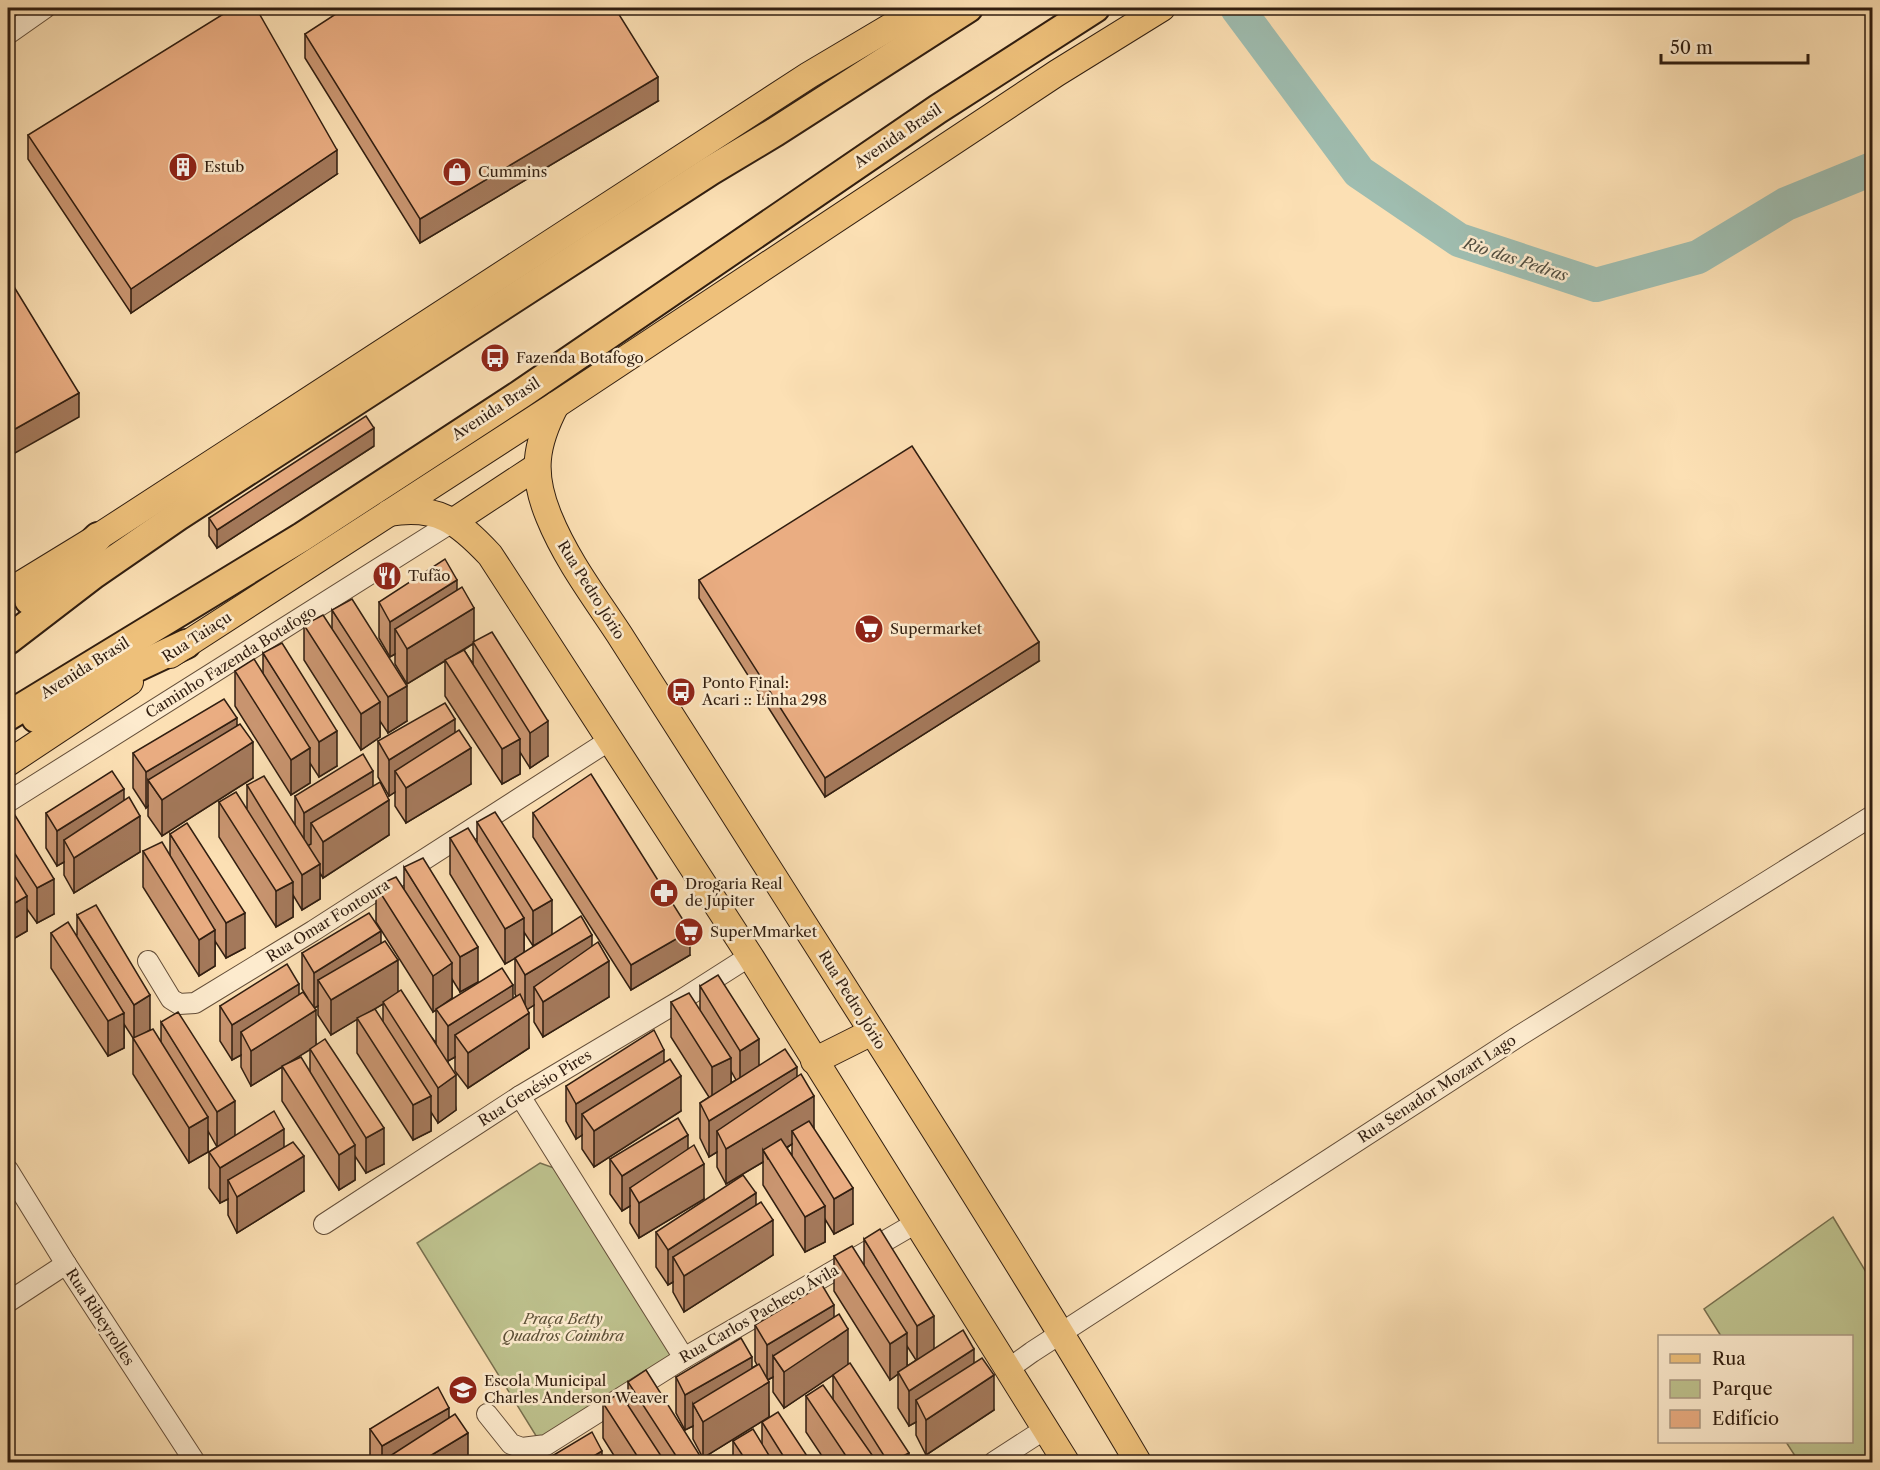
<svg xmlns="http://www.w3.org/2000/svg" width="1880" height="1470" viewBox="0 0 1880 1470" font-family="'Libre Caslon Text',serif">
  <rect width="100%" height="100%" fill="#fce0b4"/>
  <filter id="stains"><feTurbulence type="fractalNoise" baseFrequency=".00333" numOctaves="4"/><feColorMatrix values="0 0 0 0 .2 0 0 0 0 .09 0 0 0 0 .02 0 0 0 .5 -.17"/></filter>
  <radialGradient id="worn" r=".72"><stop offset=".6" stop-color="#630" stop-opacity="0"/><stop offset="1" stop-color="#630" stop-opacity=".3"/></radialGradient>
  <g fill="#bec28e" stroke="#78704f" stroke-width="1.5">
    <path d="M540,1163l17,6 117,182 -7,13 -129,75 -121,-196z"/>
    <path d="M1833,1217l39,65v180h-73l-13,-20h66v-106h-131l-17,-27z"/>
  </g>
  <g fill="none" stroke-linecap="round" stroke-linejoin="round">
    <path stroke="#9fbdb0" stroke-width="34" d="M1237,8l122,164 100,68 137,45 102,-28 88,-53 86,-35"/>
    <g stroke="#644e39" stroke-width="22">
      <g id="minor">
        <path d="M8,34l37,-26"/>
        <path d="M8,802l446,-281"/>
        <path d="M148,961l23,38 8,5 16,-1 118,-72 297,-191"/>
        <path d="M520,1096l164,262"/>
        <path d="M8,1170l58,94 129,198"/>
        <path d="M324,1224l196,-128 158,-94 72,-46"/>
        <path d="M8,1302l58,-38"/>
        <path d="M1007,1370l25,-18 487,-316 353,-220"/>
        <path d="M487,1414l24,30 11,4 24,-3 138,-87 232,-135"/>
        <path d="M994,1462l51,-33"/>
      </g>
    </g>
    <g stroke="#311e10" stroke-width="28">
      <g id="major">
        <path d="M556,405c-21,40 -25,69 -7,112 17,42 45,79 70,117 38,59 75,118 113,177 137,216 276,431 406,651"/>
        <path d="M389,513c48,-8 69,8 101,42l260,401 316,506"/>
        <path d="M454,521l82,-54"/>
        <path d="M8,592l90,-55 711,-462 113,-67"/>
        <path d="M170,655l386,-250 501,-332 105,-65"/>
        <path d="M8,763l122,-81"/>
        <path d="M814,1061l58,-29"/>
      </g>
    </g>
    <g stroke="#311e10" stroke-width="32">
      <g id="highway">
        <path d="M29,600l29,-23 40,-40"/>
        <path d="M8,640l86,-66 84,-58 532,-345 65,-39 193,-124"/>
        <path d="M8,716l294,-179 219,-143 417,-285 157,-101"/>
        <path d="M36,718l84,-43 66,-31"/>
      </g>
    </g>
    <use href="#minor" stroke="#fdebce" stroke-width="20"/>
    <use href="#major" stroke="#eec07a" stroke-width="26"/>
    <use href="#highway" stroke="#eec07a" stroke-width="28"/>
  </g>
  <g fill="#c99570" stroke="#311e10" stroke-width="1.5" fill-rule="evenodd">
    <path d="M305,34l353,67 -238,142 -115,-185z"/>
    <path d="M28,135l309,39 -206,139 -103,-154z"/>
    <path d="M374,446l-157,102 -8,-12v-18z"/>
    <path d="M699,580l340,81 -214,136 -126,-199z"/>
    <path d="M457,590l17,52 74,114 -18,12 -10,-16v22l-18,10 -57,-88v-35l-38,23 -12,-20v-10l-5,3 -11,-19v-36zM473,644v20l-9,-14z"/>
    <path d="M332,610l75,111 -19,12 -8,-12v16l-19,13 -57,-90v-35l28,3z"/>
    <path d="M263,653l74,113 -18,11 -9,-14v20l-19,12 -56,-89v-35l28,2z"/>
    <path d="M237,725l16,53 -91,58 -14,-20v-10l-2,2 -13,-20v-35z"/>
    <path d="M455,733l16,51 -65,39 -11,-17v-14l-6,4 -11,-19v-36z"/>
    <path d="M247,785l48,40v-29l78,-10 16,49 -66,43 -3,-5v26l-18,11 -9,-15v22l-17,10 -57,-90v-35l28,6z"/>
    <path d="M124,800l16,52 -66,41 -10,-18v-13l-7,4 -11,-18v-35z"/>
    <path d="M533,813l157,142 -59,35 -98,-153z"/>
    <path d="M8,816l46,98 -17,9 -10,-14v22l-19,11z"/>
    <path d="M477,822l75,78 -19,46 -9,-14v21l68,-7 17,51 -66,40 -9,-15v-17l-7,4 2,39 -61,40 -13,-17v-14l-7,4 8,49 -18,13 -7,-11v19l-18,9 -56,-87v-34l-26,16 -13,-20v-9l-4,2 2,37 68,119 -18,9 -11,-17v24l-16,10 -57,-89v-34l-31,19 -10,-19v-12l-9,5 -12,-19v-35l79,-11 8,2 -5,-8v-36l79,-10 17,49 38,51v-33l-3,2 -57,-90v-36l28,4v-23l74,115 -18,10 -8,-13v19l-8,6 69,-5 3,-3 -1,-2v-36l4,-3 -14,9 -55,-90v-36l27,5zM383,1004v18l-14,-10zM310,1049v23l-22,-9z"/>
    <path d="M170,834l75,114 -19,10 -11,-17v25l-16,10 -56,-89v-36l27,5z"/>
    <path d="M77,915l73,115 11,12v-20l74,114 49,11 20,44 -67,42 -9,-18v-16l-8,4 -11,-15v-36l8,-5 -9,-16v21l-19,11 -56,-89v-36l-9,-14v24l-16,8 -57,-88v-35l26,2z"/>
    <path d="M700,986l59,79 38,12 17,52 39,95 -19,10 -9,-15v23l-20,10 -42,-67v-23l-37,22 -9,-17v-15l-8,5 -9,-19v-35l9,-6 -38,-60v-35l29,7zM731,1071l5,9 -5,3zM792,1144v12l-5,-8z"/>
    <path d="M664,1063l17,48 -87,56 -12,-18v-14l-6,4 -10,-18v-35z"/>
    <path d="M688,1149l16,50 -65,39 -9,-15v-17l-8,5 -12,-17v-35z"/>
    <path d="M756,1205l17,50 -89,57 -11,-20v-10l-5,3 -12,-18v-35z"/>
    <path d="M864,1239l70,110 40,14 20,47 -68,45 -10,-20v-13l-7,4 -11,-18v-34l-8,6 -56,-89v-35l30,8zM907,1346l9,14 -9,6z"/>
    <path d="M834,1317l14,48 61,97h-83l-20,-30v-36l27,3v-24l-49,33 -11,-16v-15l-5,3 1,37 -66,41 -10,-19v-13l-8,4 -9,-17v-36l76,-9 5,-3 -2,-4v-36z"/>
    <path d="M628,1382l74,80h-84l-15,-24v-35l25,2z"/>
    <path d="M449,1417l19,45h-98v-33z"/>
    <path d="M762,1422l49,40h-78v-21l29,3z"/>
  </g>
  <g fill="#a4795b" stroke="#311e10" stroke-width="1.5">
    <path d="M658,77v24l-238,142v-24z"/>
    <path d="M337,150v24l-206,139v-24z"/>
    <path d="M79,393v24l-71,40v-24z"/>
    <path d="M374,428v18l-157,102v-18z"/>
    <path d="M457,580v35l-62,14v25l-5,3v-35z"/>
    <path d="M474,608v35l-67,41v-35z"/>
    <path d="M1039,642v19l-214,136v-19z"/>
    <path d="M407,686v35l-19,12v-36z"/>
    <path d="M380,702v35l-19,13v-36z"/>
    <path d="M237,718v34l16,-10v36l-91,58v-36l-14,-20v26l-2,2v-36z"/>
    <path d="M455,719v36l-60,16v21l-6,4v-36z"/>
    <path d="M548,721v35l-18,12v-35z"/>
    <path d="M337,731v35l-18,11v-35z"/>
    <path d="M520,739v35l-18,10v-35z"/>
    <path d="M310,748v35l-19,12v-35z"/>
    <path d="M471,748v36l-65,39v-35z"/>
    <path d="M373,771v35l-62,17v21l-7,4v-35z"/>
    <path d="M124,789v35l-60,16v22l-7,4v-35z"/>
    <path d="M389,800v35l-66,43v-36z"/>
    <path d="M140,816v36l-66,41v-35z"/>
    <path d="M320,864v35l-18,11v-35z"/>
    <path d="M54,879v35l-17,9v-35z"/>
    <path d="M293,882v35l-17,10v-36z"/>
    <path d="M27,896v35l-19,11v-35z"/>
    <path d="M552,900v35l-19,11v-35z"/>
    <path d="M245,913v35l-19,10v-35z"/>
    <path d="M524,918v35l-19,11v-35z"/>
    <path d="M215,930v36l-16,10v-36z"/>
    <path d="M381,931v36l-63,13v26l-4,2v-35z"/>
    <path d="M690,931v24l-59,35v-25z"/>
    <path d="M592,935v36l-58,16v18l-9,6v-36z"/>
    <path d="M478,947v35l-18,10v-35z"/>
    <path d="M398,960v35l-67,40v-35z"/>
    <path d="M609,961v36l-66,40v-35z"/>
    <path d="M452,963v35l-19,14v-36z"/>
    <path d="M299,984v35l-58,13v23l-9,5v-35z"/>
    <path d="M513,985v35l-58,15v22l-7,4v-35z"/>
    <path d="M150,995v35l-16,10v-35z"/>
    <path d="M316,1010v36l-65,40v-35z"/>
    <path d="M124,1013v35l-16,8v-35z"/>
    <path d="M529,1013v35l-61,40v-35z"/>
    <path d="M759,1039v35l-19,12v-35z"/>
    <path d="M664,1050v35l-82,29v21l-6,4v-35z"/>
    <path d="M731,1058v35l-19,9v-35z"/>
    <path d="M797,1067v35l-80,29v21l-8,5v-36z"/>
    <path d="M456,1075v35l-18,13v-35z"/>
    <path d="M681,1076v35l-87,56v-36z"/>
    <path d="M431,1096v35l-18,9v-35z"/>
    <path d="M814,1096v35h-22v13l-24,15 -5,-9v12l-37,22v-35z"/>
    <path d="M235,1101v36l-18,10v-35z"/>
    <path d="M208,1117v35l-19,11v-35z"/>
    <path d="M384,1128v36l-18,9v-35z"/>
    <path d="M284,1129v35l-56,16v19l-8,4v-35z"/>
    <path d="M688,1135v35l-58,18v18l-8,5v-35z"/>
    <path d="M355,1145v35l-16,10v-35z"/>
    <path d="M304,1156v35l-67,42v-36z"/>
    <path d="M704,1164v35l-65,39v-35z"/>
    <path d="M853,1188v36l-19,10v-35z"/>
    <path d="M756,1193v36l-83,28v25l-5,3v-35z"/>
    <path d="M825,1206v36l-20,10v-35z"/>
    <path d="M773,1220v35l-89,57v-36z"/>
    <path d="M834,1305v34l14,-10v36l-64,43v-36l-11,-16v21l-6,3v-35z"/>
    <path d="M934,1316v36l-17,9v-35z"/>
    <path d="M907,1333v36l-9,3v2l-8,6v-36z"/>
    <path d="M974,1349v35l-58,16v22l-7,4v-35z"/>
    <path d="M752,1357v35l17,-10v35l-66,41v-36l-10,-18v22l-8,4v-35z"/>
    <path d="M994,1375v35l-68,45v-35z"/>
    <path d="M449,1408v35l-59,13v6h-8v-16z"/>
    <path d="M468,1433v29h-48z"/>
    <path d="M602,1451v11h-18z"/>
    <path d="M909,1453v9h-18z"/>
  </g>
  <g fill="#eaad82" stroke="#311e10" stroke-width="1.5">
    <path d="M233,8h23l81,142 -206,139 -103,-154z"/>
    <path d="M345,8h270l43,69 -238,142 -115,-185z"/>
    <path d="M8,277l71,116 -71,40z"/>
    <path d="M366,416l8,12 -157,102 -8,-12z"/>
    <path d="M912,446l127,196 -214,136 -126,-198z"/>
    <path d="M445,559l12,21 -67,42 -11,-20z"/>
    <path d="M462,587l12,21 -67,41 -12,-20z"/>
    <path d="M352,599l55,87 -19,11 -56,-87z"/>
    <path d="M323,615l57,87 -19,12 -57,-89z"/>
    <path d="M492,632l56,89 -18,12 -57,-91z"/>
    <path d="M282,643l55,88 -18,11 -56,-89z"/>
    <path d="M464,650l56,89 -18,10 -57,-89z"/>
    <path d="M254,659l56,89 -19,12 -56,-89z"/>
    <path d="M224,699l13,19 -91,54 -13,-19z"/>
    <path d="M445,703l10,16 -66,41 -11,-19z"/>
    <path d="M240,724l13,18 -91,58 -14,-20z"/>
    <path d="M459,730l12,18 -65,40 -11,-17z"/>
    <path d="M363,754l10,17 -69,42 -9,-17z"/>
    <path d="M112,771l12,18 -67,42 -11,-18z"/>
    <path d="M591,774l99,157 -59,34 -98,-152z"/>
    <path d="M264,776l56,88 -18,11 -55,-90z"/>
    <path d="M380,782l9,18 -66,42 -12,-19z"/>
    <path d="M236,792l57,90 -17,9 -57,-89z"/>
    <path d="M129,797l11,19 -66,42 -10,-18z"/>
    <path d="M13,812l41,67 -17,9 -29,-45v-27z"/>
    <path d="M495,812l57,88 -19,11 -56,-89z"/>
    <path d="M187,823l58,90 -19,10 -56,-89z"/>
    <path d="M468,828l56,90 -19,11 -55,-91z"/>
    <path d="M162,842l53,88 -16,10 -56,-89z"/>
    <path d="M423,858l55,89 -18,10 -56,-90z"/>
    <path d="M8,865l19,31 -19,11z"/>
    <path d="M396,877l56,86 -19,13 -57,-90z"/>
    <path d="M96,905l54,90 -16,10 -57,-90z"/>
    <path d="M369,913l12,18 -67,42 -12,-20z"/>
    <path d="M581,916l11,19 -67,40 -10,-17z"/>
    <path d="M68,922l56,91 -16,8 -57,-88z"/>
    <path d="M385,941l13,19 -67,40 -13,-20z"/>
    <path d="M598,942l11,19 -66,41 -9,-15z"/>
    <path d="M287,964l12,20 -67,41 -12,-19z"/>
    <path d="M502,968l11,17 -65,41 -12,-17z"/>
    <path d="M718,975l41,64 -19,12 -40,-65z"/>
    <path d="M401,990l55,85 -18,13 -55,-86z"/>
    <path d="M303,992l13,18 -65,41 -10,-19z"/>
    <path d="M689,993l42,65 -19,9 -41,-65z"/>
    <path d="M520,994l9,19 -61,40 -13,-18z"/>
    <path d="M375,1009l56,87 -18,9 -56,-87z"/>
    <path d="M178,1012l57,89 -18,11 -56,-90z"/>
    <path d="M153,1029l55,88 -19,11 -56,-90z"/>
    <path d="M654,1030l10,20 -88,54 -10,-18z"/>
    <path d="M325,1039l59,89 -18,10 -56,-89z"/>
    <path d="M785,1049l12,18 -88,54 -9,-18z"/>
    <path d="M301,1057l54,88 -16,10 -57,-89z"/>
    <path d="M670,1059l11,17 -87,55 -12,-17z"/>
    <path d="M801,1074l13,22 -88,53 -9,-18z"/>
    <path d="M274,1111l10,18 -64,39 -11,-16z"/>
    <path d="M678,1118l10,17 -66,41 -12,-17z"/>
    <path d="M809,1121l44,67 -19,11 -42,-68z"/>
    <path d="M781,1139l44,67 -20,11 -42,-67z"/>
    <path d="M293,1142l11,14 -67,41 -9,-17z"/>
    <path d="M694,1145l10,19 -65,39 -9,-15z"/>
    <path d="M743,1175l13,18 -88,57 -12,-18z"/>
    <path d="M761,1202l12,18 -89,56 -11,-19z"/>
    <path d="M880,1229l54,87 -17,10 -53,-87z"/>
    <path d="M852,1246l55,87 -17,11 -56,-88z"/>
    <path d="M822,1285l12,20 -67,40 -12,-20z"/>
    <path d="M839,1314l9,15 -64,43 -11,-16z"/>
    <path d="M963,1330l11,19 -65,42 -11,-19z"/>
    <path d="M741,1338l11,19 -67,38 -9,-18z"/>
    <path d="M982,1358l12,17 -68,45 -10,-20z"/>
    <path d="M850,1363l59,90 -18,9h-3l-55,-87z"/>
    <path d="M759,1364l10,18 -66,40 -10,-18z"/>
    <path d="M646,1370l56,89 -5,3h-17l-52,-80z"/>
    <path d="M823,1385l54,77h-27l-44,-66z"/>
    <path d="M438,1387l11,21 -67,38 -12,-17z"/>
    <path d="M620,1393l45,69h-24l-38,-59z"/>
    <path d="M778,1412l33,50h-24l-25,-40z"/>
    <path d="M455,1414l13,19 -48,29h-26l-4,-6z"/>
    <path d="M753,1429l20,33h-26l-14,-21z"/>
    <path d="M592,1432l10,19 -18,11h-42z"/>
  </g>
  <defs>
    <g id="building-disc" transform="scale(1.5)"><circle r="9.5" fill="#8f2418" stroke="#fdebce"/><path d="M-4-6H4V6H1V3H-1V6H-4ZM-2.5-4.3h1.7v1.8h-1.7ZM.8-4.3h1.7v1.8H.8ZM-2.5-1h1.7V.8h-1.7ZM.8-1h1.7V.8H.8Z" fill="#fff"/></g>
    <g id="shop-disc" transform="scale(1.5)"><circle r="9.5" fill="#8f2418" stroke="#fdebce"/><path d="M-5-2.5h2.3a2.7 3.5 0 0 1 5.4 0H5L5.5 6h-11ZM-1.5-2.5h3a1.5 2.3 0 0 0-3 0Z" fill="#fff"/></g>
    <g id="bus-disc" transform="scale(1.5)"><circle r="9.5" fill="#8f2418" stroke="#fdebce"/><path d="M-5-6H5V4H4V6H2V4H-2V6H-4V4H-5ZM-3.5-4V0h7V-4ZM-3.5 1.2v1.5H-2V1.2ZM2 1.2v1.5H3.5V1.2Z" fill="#fff"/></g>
    <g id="restaurant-disc" transform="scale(1.5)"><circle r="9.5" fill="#8f2418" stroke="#fdebce"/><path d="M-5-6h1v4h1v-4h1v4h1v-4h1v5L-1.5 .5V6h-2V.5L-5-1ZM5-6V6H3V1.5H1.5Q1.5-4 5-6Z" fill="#fff"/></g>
    <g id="supermarket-disc" transform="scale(1.5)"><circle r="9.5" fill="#8f2418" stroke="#fdebce"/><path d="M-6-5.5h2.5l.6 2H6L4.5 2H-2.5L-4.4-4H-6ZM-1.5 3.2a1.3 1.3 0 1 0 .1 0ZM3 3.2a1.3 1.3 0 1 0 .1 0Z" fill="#fff"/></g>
    <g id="pharmacy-disc" transform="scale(1.5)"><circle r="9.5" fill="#8f2418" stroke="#fdebce"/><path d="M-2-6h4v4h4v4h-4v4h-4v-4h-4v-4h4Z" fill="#fff"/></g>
    <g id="school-disc" transform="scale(1.5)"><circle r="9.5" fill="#8f2418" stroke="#fdebce"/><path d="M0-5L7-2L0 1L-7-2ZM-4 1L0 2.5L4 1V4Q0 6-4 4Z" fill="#fff"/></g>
  </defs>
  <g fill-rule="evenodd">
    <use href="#building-disc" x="183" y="167"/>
    <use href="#shop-disc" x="457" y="172"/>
    <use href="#bus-disc" x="495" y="358"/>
    <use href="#restaurant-disc" x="387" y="576"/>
    <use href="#supermarket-disc" x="869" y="629"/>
    <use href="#bus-disc" x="681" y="692"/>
    <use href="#pharmacy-disc" x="664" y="893"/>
    <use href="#supermarket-disc" x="689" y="932"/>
    <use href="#school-disc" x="463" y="1390"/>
  </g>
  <g text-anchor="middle" stroke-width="5" stroke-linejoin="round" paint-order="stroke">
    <g font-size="15" fill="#311e10" stroke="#fdebce">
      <text transform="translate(898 136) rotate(-34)" y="5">Avenida Brasil</text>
      <text transform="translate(496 409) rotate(-33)" y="5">Avenida Brasil</text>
      <text transform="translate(591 590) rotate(58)" y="5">Rua Pedro Jório</text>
      <text transform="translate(197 637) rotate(-33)" y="5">Rua Taiaçu</text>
      <text transform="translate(231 662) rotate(-32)" y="5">Caminho Fazenda Botafogo</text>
      <text transform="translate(85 668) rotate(-32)" y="5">Avenida Brasil</text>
      <text transform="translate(328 921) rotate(-32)" y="5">Rua Omar Fontoura</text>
      <text transform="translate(852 1000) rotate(58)" y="5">Rua Pedro Jório</text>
      <text transform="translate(535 1088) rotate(-32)" y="5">Rua Genésio Pires</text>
      <text transform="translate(1437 1089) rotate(-33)" y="5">Rua Senador Mozart Lago</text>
      <text transform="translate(759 1314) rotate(-30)" y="5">Rua Carlos Pacheco Ávila</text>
      <text transform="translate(100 1317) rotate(57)" y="5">Rua Ribeyrolles</text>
    </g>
    <g font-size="15" fill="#311e10" stroke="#fdebce" text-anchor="start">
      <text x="204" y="172">Estub</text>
      <text x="478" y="177">Cummins</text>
      <text x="516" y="363">Fazenda Botafogo</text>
      <text x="408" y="581">Tufão</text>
      <text x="890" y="634">Supermarket</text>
      <text x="702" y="688">Ponto Final:<tspan x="702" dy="17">Acari :: Linha 298</tspan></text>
      <text x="685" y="889">Drogaria Real<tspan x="685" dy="17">de Júpiter</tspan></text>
      <text x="710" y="937">SuperMmarket</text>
      <text x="484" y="1386">Escola Municipal<tspan x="484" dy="17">Charles Anderson Weaver</tspan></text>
    </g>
    <g font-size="15" font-style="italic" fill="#5b4f36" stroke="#fdebce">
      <text x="563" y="1324">Praça Betty<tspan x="563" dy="17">Quadros Coimbra</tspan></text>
    </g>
    <g font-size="16" font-style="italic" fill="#524e40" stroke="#fdebce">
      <text transform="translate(1516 259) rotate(18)" y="6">Rio das Pedras</text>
    </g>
  </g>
  <rect width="1880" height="1470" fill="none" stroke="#fce0b4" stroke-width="30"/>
  <rect x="9" y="9" width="1862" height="1452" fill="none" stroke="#311e10" stroke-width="3"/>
  <rect x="15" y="15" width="1850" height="1440" fill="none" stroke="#311e10" stroke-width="1.5"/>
  <rect x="1658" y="1335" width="195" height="108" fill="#fdebce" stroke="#ab9982" stroke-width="1.5"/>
  <rect x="1670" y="1354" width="30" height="9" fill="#eec07a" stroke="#ab9982" stroke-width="1.5"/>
  <text x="1712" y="1365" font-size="18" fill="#311e10">Rua</text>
  <rect x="1670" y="1380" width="30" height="18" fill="#bec28e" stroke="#ab9982" stroke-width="1.5"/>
  <text x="1712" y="1395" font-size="18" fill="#311e10">Parque</text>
  <rect x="1670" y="1410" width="30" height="18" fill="#eaad82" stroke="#ab9982" stroke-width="1.5"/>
  <text x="1712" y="1425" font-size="18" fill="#311e10">Edifício</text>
  <path d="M1661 54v9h147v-9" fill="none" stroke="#311e10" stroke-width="3"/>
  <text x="1670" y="54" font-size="18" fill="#311e10" stroke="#fdebce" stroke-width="4.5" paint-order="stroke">50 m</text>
  <rect width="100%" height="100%" filter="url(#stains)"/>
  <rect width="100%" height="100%" fill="url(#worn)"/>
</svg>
